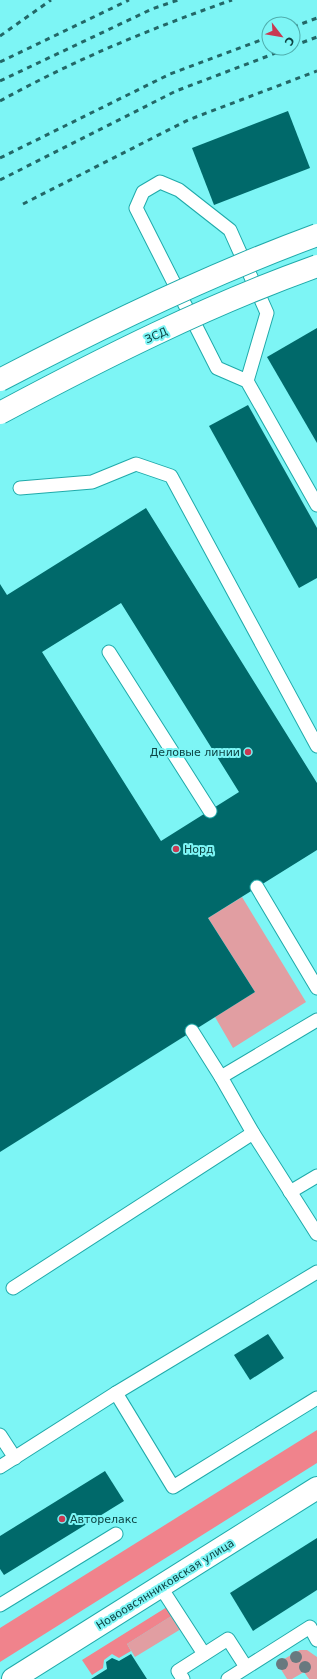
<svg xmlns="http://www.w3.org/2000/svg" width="317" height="1679" viewBox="0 0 317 1679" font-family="'DejaVu Sans',sans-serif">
  <rect width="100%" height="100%" fill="#7df5f5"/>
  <g fill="#e19ea2">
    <path d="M242,897l64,105 -73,46 -18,-31 40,-25 -47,-74z"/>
    <path d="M173,1615l8,14 -46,28 -8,-13z"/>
    <path d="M300,1650h7l10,7v22h-8l-5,-7 -12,7h-5l-10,-16z"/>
  </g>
  <g fill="#f0838c">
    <path d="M317,1430v33l-317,199v-34z"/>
    <path d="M167,1607l6,8 -46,29 4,7 -12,7 -7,-4 -8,6 -1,8 -11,7 -10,-15z"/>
  </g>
  <g fill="#00696a" fill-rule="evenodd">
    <path d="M288,111l22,57 -96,37 -22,-57z"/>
    <path d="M317,328v115l-50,-86z"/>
    <path d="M248,405l69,123v50l-18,10 -90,-162z"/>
    <path d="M146,508l171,275v67l-109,68 47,74 -255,160v-568l7,11zM121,603l118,189 -78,49 -119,-189z"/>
    <path d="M268,1334l16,24 -34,22 -16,-25z"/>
    <path d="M105,1471l19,30 -120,74 -4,-6v-33z"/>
    <path d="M317,1538v52l-64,41 -23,-38z"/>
    <path d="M131,1654l16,25h-56l16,-10 -1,-7 6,-4 7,3z"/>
  </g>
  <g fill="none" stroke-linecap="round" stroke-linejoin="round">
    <g stroke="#20aaaa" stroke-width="15">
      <g id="lane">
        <path d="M247,381l20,-68 -37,-83 -51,-40 -19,-8 -17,10 -7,16 81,160 30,13 70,124"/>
        <path d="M20,488l72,-6 44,-18 35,12 146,270"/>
        <path d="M109,652l101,159"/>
        <path d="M257,887l60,101"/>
        <path d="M317,1020l-96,57 32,56 64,101"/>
        <path d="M192,1031l29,46"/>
        <path d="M290,1192l27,-16"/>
        <path d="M13,1288l240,-155"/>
        <path d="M116,1393l57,94 144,-89"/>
        <path d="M0,1435l15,23"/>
        <path d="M0,1467l116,-74 201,-121"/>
        <path d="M160,1586l44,68"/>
        <path d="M0,1605l116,-71"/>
        <path d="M183,1679l-5,-8 50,-32 18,28"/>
        <path d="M228,1679l82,-52 7,13"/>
      </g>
    </g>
    <g stroke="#20aaaa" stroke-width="24">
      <path id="street" d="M13,1679l304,-191"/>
    </g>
    <use href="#lane" stroke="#fff" stroke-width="13"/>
    <use href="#street" stroke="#fff" stroke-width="22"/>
    <g stroke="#236767" stroke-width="3" stroke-dasharray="5 5" stroke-linecap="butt">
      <path d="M293,27l24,-9"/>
      <path d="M0,36l51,-36"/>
      <path d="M293,46l24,-9"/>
      <path d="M0,62l129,-62"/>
      <path d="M0,81l152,-72 26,-9"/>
      <path d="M0,101c74,-41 152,-73 232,-101"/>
      <path d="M0,158l170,-84 99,-37"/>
      <path d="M0,180l176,-89 113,-43"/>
      <path d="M23,204l165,-84 129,-49"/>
    </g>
    <g stroke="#20aaaa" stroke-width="24" stroke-linecap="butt">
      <g id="highway-bridge">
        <path d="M0,380c103,-54 208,-105 317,-145"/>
        <path d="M0,413c103,-55 208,-108 317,-147"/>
      </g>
    </g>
    <use href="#highway-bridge" stroke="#fff" stroke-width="22"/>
  </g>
  <g fill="#68797f">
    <circle cx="296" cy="1657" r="6"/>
    <circle cx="282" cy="1664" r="6"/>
    <circle cx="305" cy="1667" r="6"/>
  </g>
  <g fill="#c93952" stroke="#7df5f5" stroke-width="1.5">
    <circle cx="248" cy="752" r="4"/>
    <circle cx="176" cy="849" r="4"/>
    <circle cx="62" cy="1519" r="4"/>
  </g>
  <g text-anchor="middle" stroke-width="4" stroke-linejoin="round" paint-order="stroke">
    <g font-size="11" fill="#0c4343" stroke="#7df5f5">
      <text transform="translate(156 335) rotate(-24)" y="4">ЗСД</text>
      <text transform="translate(165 1584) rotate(-32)" y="4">Новоовсянниковская улица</text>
    </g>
    <g font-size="11" fill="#0c4343" stroke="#7df5f5" text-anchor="start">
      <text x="240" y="756" text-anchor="end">Деловые линии</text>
      <text x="184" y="853">Норд</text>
      <text x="70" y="1523">Авторелакс</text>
    </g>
  </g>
  <g transform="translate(281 36) rotate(121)"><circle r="19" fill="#7df5f5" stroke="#50aeae"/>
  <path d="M0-3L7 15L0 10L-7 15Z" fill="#c93952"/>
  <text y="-6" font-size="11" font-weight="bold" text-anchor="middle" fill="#0c4343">С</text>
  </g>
</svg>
